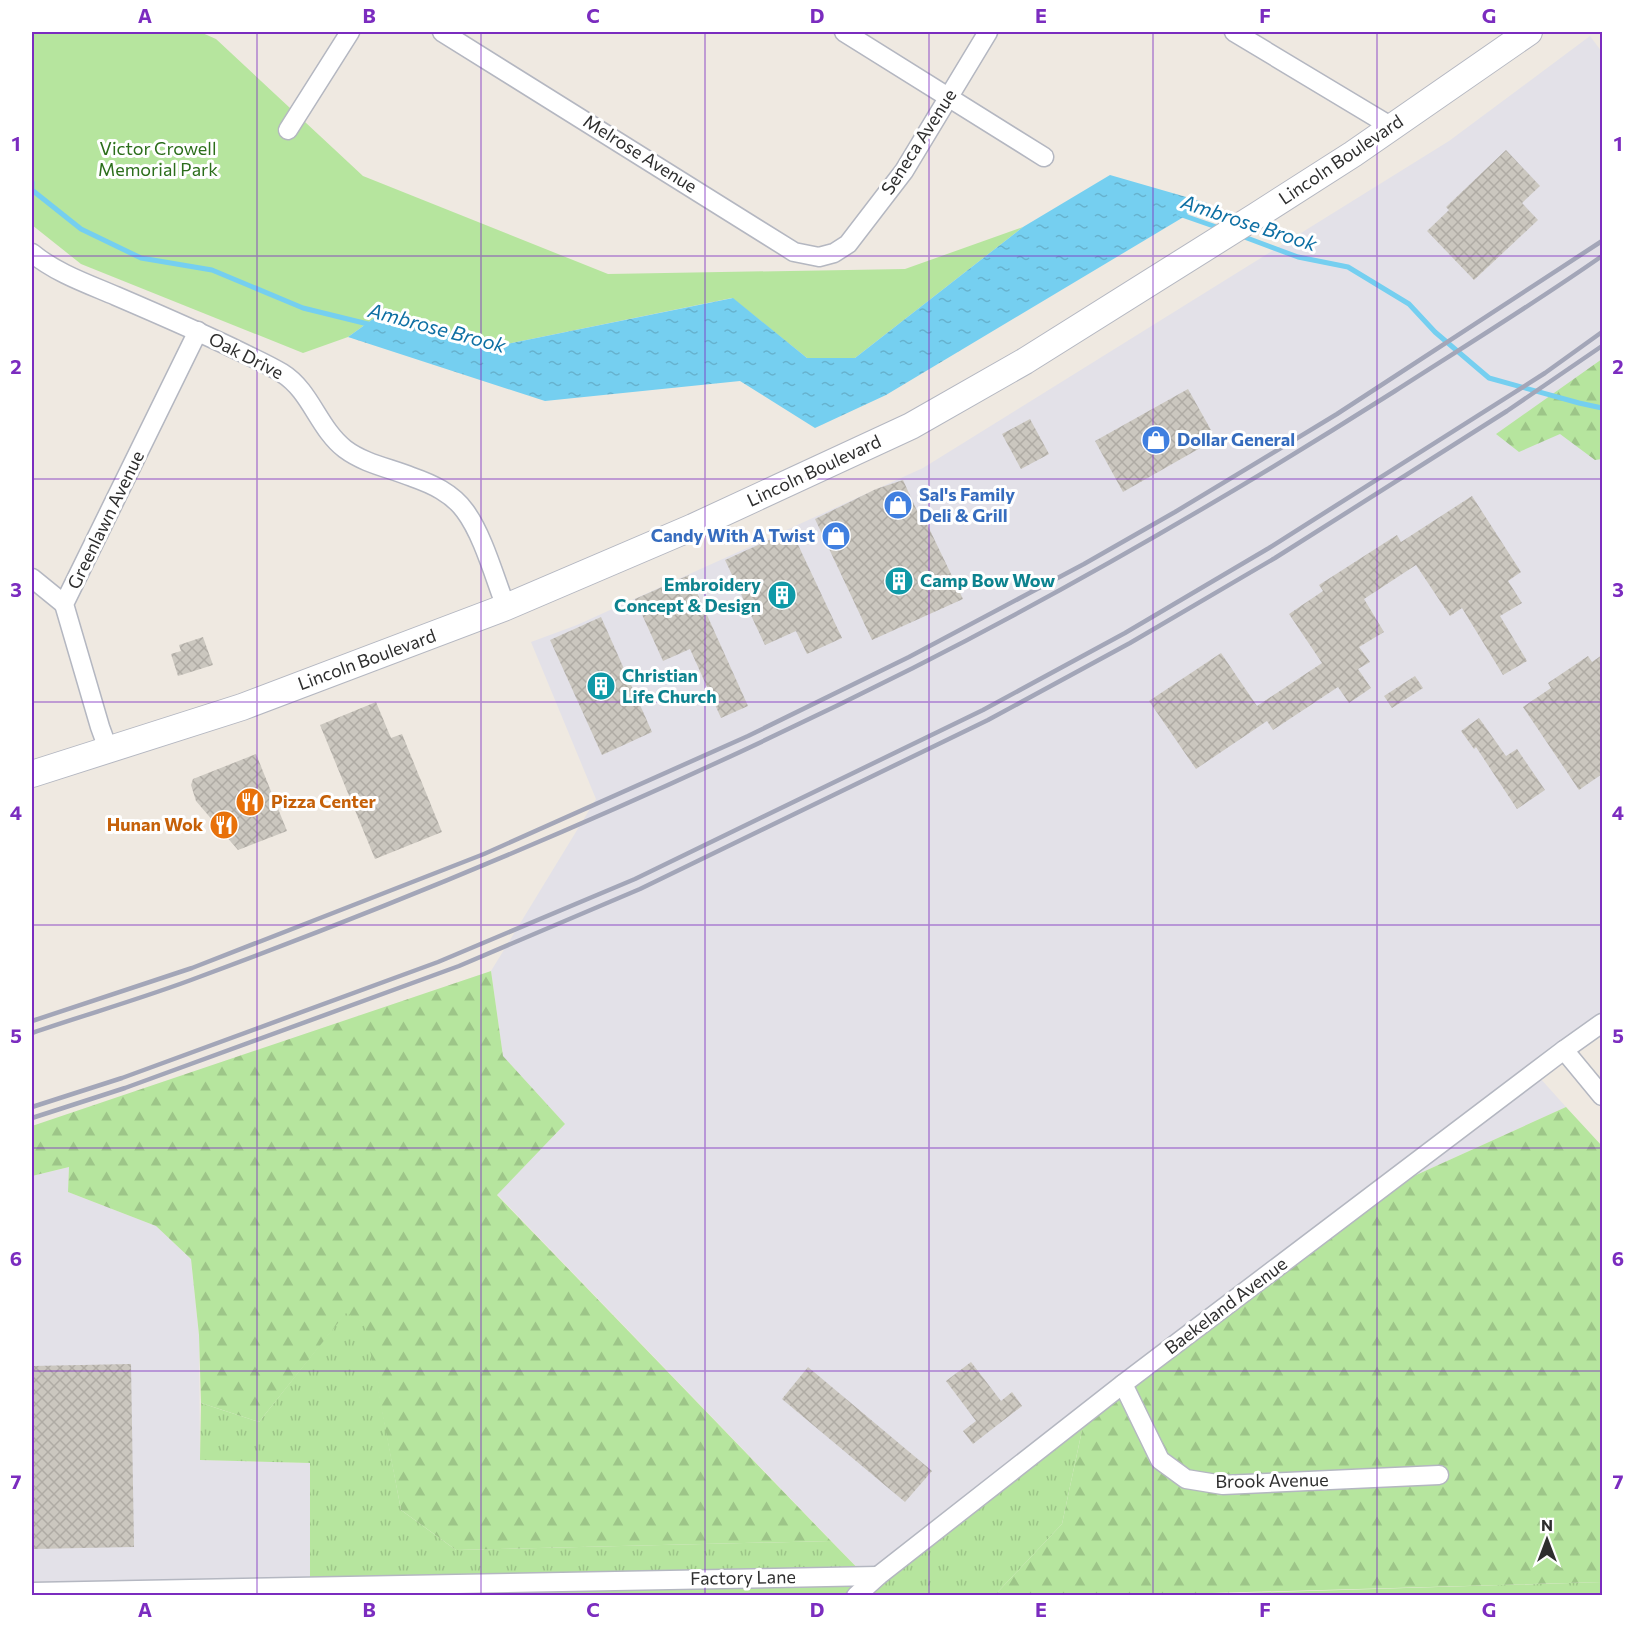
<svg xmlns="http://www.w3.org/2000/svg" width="1634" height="1627" viewBox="0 0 1634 1627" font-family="Commissioner,sans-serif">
  <defs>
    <pattern id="grass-tufts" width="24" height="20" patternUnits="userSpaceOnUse" patternTransform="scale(1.5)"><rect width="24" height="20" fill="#b6e59e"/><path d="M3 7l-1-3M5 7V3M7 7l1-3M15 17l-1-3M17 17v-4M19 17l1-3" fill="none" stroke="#9dc588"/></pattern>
    <pattern id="forest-firs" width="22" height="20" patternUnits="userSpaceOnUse" patternTransform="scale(1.5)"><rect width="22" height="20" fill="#b6e59e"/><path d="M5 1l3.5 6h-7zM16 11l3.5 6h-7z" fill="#9dc588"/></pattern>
    <pattern id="water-ripples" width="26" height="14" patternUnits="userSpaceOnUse" patternTransform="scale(1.5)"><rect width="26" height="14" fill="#75cff0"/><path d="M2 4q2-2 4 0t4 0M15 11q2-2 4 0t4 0" fill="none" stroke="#66b2ce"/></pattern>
    <pattern id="building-cross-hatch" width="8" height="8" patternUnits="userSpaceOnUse" patternTransform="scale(1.5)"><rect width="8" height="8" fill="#cbc7bf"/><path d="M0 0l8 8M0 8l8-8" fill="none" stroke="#afaba4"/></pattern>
  </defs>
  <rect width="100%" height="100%" fill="#efe9e1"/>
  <g fill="#e3e1e8">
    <path d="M1590,36l12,16v980l-63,45 27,30 -225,102 -468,375 -376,-390 68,-70 -62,-68 -12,-85 105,-172 -65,-157 46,-17 346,-157 526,-327z"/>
    <path d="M69,1167l-1,25 88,34 35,33 8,77 1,124 110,3v132h-278v-419z"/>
  </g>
  <g fill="url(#grass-tufts)">
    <path d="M346,1312l20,12 35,186 55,40 375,-9 42,43 211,-163 -22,103 -68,72 -684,-1v-132l-110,-3 1,-57 58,19z"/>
    <path d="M1602,1582v14h-459z"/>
  </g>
  <g fill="url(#forest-firs)">
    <path d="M1602,359v100l-7,1 -35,-26 -41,18 -23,-18z"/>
    <path d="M491,971l12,85 62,68 -68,71 334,346 -375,9 -55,-40 -36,-186 -19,-11 -87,109 -58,-19 -2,-68 -8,-76 -35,-33 -88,-34 1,-25 -37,9v-50z"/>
    <path d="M1566,1107l36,39v436l-459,13 -149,1 68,-72 22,-103 257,-212z"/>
  </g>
  <path fill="#b6e59e" d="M32,32h168l16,7 147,137 245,98 297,-5 118,-42 -168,131h-48l-75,-60 -240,49 -108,-36 -36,26 -45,16 -222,-89 -49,-39z"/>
  <path fill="url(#water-ripples)" d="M1110,175l97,28 -321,192 -71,33 -75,-47 -195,20 -197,-64 36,-26 108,36 241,-49 74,60h48l168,-131z"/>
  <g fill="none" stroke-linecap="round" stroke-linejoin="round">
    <g stroke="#75cff0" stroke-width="5">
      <path d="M32,182v8l49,39 60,29 71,12 91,38 69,17"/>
      <path d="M1179,214l43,15"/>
      <path d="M1239,235l59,22 50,10 61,37 26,28 54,46 90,25 23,5"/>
    </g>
  </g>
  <g fill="url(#building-cross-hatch)">
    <path d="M1506,150l34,36 -18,17 16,17 -64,60 -47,-49 22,-21 -3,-3z"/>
    <path d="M1188,389l28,50 -93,53 -28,-51z"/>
    <path d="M1030,419l19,35 -28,15 -19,-35z"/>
    <path d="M903,480l20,44 3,-2 37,77 -91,41 -57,-121 61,-30z"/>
    <path d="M1472,496l49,76 -13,9 14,22 -22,13 27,45 -24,14 -41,-67 -12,8 -34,-51 -52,34 20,33 -25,15 11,15 -12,7 13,19 -22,15 -11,-16 -65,43 -6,-9 -71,48 -47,-68 72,-48 36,53 65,-43 -33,-49 34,-23 -4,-6 78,-50 4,7z"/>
    <path d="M791,530l51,108 -35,16 -11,-23 -31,14 -40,-85z"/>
    <path d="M689,575l59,131 -27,12 -31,-69 -27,12 -28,-62z"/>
    <path d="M601,617l51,115 -50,23 -52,-115z"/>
    <path d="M203,637l10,28 -35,11 -7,-22 10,-3 -2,-6z"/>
    <path d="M1602,655v119l-23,16 -56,-83 28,-19 -3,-5 40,-27 4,6z"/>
    <path d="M1415,676l8,12 -31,20 -8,-12z"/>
    <path d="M376,702l15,36 11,-4 40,98 -67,27 -55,-134z"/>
    <path d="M1479,718l27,38 11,-7 28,41 -28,19 -41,-62 -2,2 -13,-18z"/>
    <path d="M256,754l31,77 -49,19 -42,-49 -5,-16 2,-6z"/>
    <path d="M971,1362l30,39 11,-9 10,14 -49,38 -10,-13 13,-10 -30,-40z"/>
    <path d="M131,1364l3,183 -102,2v-183z"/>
    <path d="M808,1367l124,104 -27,31 -123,-103z"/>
  </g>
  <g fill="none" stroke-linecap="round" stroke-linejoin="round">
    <g stroke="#b4b7c1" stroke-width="21">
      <g id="street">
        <path d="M442,32l352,220 25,5 15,-4 14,-9 56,-73 84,-139"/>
        <path d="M844,32l200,125"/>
        <path d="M1234,32l158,95"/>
        <path d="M288,130l62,-98"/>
        <path d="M32,253c24,20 56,31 84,43 42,18 84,36 125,56 14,7 28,13 41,21 29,18 36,55 63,76 20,15 45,19 67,28 20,7 40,16 53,34 18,24 30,68 41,96"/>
        <path d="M32,578l32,26"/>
        <path d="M108,749l-8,-22 -36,-123 134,-273"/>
        <path d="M1564,1050l38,46"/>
        <path d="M1123,1384l37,76 26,19 37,6 216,-10"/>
        <path d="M32,1592l846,-16"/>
        <path d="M856,1596l22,-20 245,-192 441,-334 38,-27"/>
      </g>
    </g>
    <g stroke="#b4b7c1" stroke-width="28">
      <path id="secondary" d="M32,774l210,-67 264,-100 187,-80 218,-101 114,-65 231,-145 97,-62 176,-122"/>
    </g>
    <use href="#street" stroke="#fff" stroke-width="18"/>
    <use href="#secondary" stroke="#fff" stroke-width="26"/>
    <g stroke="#a3a6b8" stroke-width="4.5">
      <path d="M32,1021l160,-53 292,-114 264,-118 161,-79 175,-93 91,-52 162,-98 265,-173"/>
      <path d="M32,1033c55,-19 112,-35 167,-56 243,-90 482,-192 714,-309 165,-84 326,-178 482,-277 70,-45 140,-88 207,-135"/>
      <path d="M32,1107l90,-29 316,-116 197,-83 348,-169 142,-77 144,-85 276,-175 57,-41"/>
      <path d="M32,1118l93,-30 334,-122 181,-77 348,-169 142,-77 145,-85 232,-147 95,-65"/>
    </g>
  </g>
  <path fill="none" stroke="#7b2cbf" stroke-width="1.5" stroke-opacity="0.55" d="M257,32v1564M481,32v1564M705,32v1564M929,32v1564M1153,32v1564M1377,32v1564M32,256h1570M32,479h1570M32,702h1570M32,925h1570M32,1148h1570M32,1371h1570"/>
  <defs>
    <g id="shop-disc" transform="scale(1.5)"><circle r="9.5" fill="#3f7fe0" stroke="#fff"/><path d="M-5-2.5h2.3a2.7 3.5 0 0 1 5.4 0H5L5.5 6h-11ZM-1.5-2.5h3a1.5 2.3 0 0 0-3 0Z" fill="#fff"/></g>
    <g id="building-disc" transform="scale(1.5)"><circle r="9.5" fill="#0f9aa8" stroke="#fff"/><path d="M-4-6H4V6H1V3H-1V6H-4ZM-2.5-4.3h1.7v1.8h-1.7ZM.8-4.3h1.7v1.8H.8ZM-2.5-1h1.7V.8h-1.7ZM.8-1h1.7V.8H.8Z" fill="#fff"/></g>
    <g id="restaurant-disc" transform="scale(1.5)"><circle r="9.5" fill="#e8710a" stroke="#fff"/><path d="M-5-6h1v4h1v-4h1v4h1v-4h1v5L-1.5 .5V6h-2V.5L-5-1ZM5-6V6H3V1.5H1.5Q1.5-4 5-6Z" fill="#fff"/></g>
  </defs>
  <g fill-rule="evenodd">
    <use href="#shop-disc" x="1156" y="440"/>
    <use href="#shop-disc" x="898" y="505"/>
    <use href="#shop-disc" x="836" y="536"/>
    <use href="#building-disc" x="899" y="581"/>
    <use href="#building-disc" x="782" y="595"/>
    <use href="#building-disc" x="601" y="686"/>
    <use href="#restaurant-disc" x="250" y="802"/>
    <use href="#restaurant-disc" x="224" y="825"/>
  </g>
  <g text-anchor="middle" stroke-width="6" stroke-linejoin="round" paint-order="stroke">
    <g font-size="18" fill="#2e2e2e" stroke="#fff">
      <text transform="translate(919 142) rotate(-57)" y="6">Seneca Avenue</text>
      <text transform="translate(640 154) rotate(32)" y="6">Melrose Avenue</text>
      <text transform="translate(1341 160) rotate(-34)" y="6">Lincoln Boulevard</text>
      <text transform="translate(246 356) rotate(27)" y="6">Oak Drive</text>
      <text transform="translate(814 471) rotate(-25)" y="6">Lincoln Boulevard</text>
      <text transform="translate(106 520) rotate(-64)" y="6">Greenlawn Avenue</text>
      <text transform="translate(367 660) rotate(-20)" y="6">Lincoln Boulevard</text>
      <text transform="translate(1226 1306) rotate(-37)" y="6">Baekeland Avenue</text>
      <text transform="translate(1272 1481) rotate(-1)" y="6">Brook Avenue</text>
      <text transform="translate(743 1578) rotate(-1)" y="6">Factory Lane</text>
    </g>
    <g font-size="18" fill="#2c6e1b" stroke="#fff">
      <text x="158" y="155">Victor Crowell<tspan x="158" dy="21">Memorial Park</tspan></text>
    </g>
    <g font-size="18" font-weight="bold" fill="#366cbe" stroke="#fff" text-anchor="start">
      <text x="1177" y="446">Dollar General</text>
      <text x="919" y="501">Sal's Family<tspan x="919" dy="21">Deli &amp; Grill</tspan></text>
      <text x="815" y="542" text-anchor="end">Candy With A Twist</text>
    </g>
    <g font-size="18" font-weight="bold" fill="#0d838f" stroke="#fff" text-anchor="start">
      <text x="920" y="587">Camp Bow Wow</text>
      <text x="761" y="591" text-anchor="end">Embroidery<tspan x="761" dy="21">Concept &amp; Design</tspan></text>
      <text x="622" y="682">Christian<tspan x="622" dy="21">Life Church</tspan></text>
    </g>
    <g font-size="18" font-weight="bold" fill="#c56008" stroke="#fff" text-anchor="start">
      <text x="271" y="808">Pizza Center</text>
      <text x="203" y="831" text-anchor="end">Hunan Wok</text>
    </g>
    <g font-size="20" font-style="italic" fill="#0d6fa3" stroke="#fff">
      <text transform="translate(1249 223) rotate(18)" y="7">Ambrose Brook</text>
      <text transform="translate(437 328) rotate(15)" y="7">Ambrose Brook</text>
    </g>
  </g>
  <rect width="1634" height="1627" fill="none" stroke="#ffffff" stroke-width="66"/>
  <g transform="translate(1547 1540)" stroke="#ffffff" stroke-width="4.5" paint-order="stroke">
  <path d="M0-4.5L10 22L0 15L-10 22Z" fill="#2e2e2e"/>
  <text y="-9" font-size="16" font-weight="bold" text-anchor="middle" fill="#2e2e2e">N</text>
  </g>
  <rect x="33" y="33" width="1568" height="1561" fill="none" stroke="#7b2cbf" stroke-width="2"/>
  <g font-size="20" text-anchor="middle" font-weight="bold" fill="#7b2cbf">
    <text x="145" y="23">A</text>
    <text x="369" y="23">B</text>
    <text x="593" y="23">C</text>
    <text x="817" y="23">D</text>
    <text x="1041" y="23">E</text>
    <text x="1265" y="23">F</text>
    <text x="1489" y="23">G</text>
    <text x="16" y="151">1</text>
    <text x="1618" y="151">1</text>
    <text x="16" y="374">2</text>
    <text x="1618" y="374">2</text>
    <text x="16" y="597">3</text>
    <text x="1618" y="597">3</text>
    <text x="16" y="820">4</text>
    <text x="1618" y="820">4</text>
    <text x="16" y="1043">5</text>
    <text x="1618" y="1043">5</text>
    <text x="16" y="1266">6</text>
    <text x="1618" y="1266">6</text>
    <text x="16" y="1489">7</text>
    <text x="1618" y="1489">7</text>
    <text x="145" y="1617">A</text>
    <text x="369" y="1617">B</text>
    <text x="593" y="1617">C</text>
    <text x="817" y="1617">D</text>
    <text x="1041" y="1617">E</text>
    <text x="1265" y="1617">F</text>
    <text x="1489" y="1617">G</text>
  </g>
</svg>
